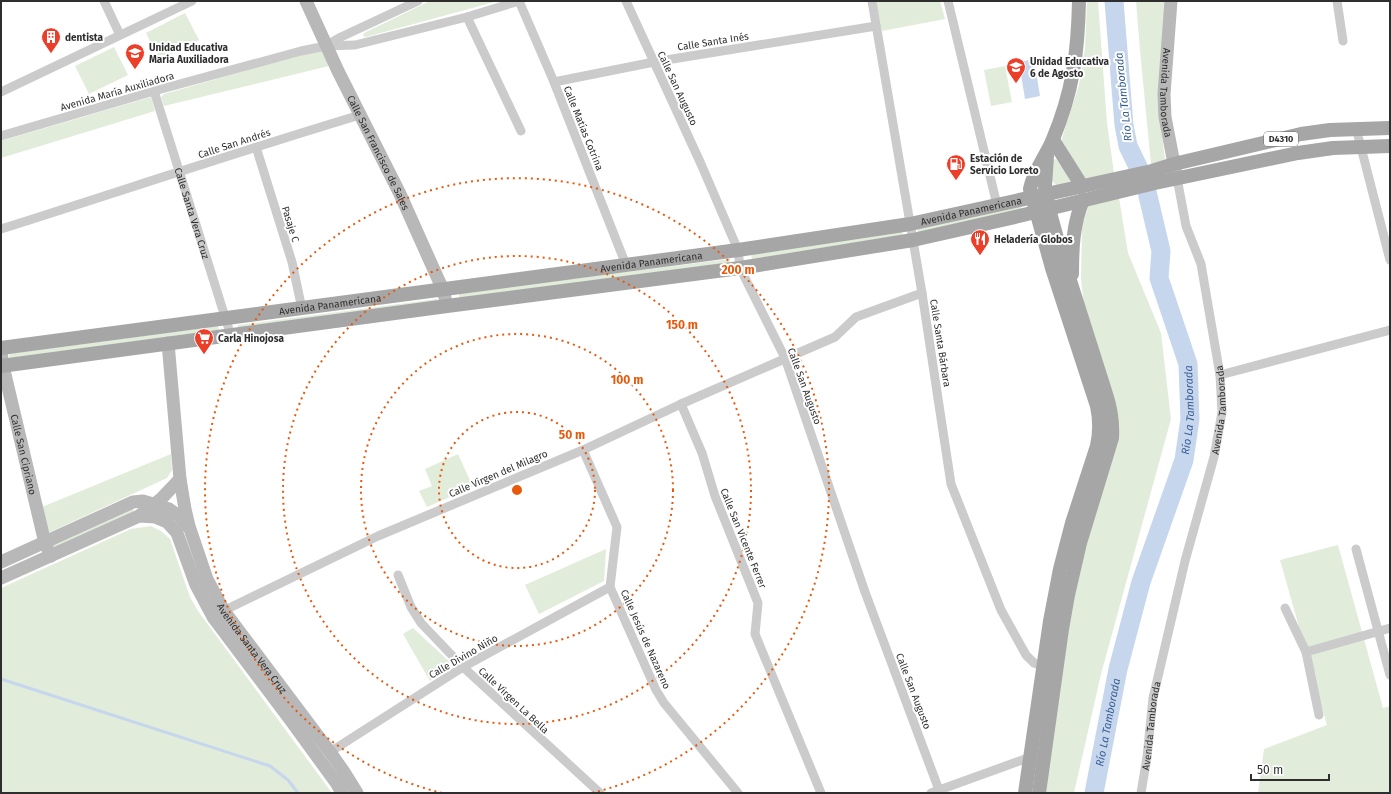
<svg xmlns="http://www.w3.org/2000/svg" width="1391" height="794" viewBox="0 0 1391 794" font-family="'Fira Sans',sans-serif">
  <rect width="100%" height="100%" fill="#fff"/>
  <g fill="#e1ecdb">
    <path d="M430,1h68l-132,36 -3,-1 1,-3z"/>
    <path d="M876,1h64l5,18 -63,12z"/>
    <path d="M1087,1h11l9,122 7,50 -30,6 -22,-38v-3l17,-53 6,-37z"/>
    <path d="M1136,1h30l-7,112 6,46 -14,6 -11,-115z"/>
    <path d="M185,13l14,27 -40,20 -13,-27z"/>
    <path d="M114,47l14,28 -39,19 -14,-28z"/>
    <path d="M322,49l7,17 -165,40 -3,-9 3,-3z"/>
    <path d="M1005,66l7,36 -21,4 -7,-36z"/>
    <path d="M151,97l4,14 -154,47v-17z"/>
    <path d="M1055,159l2,1 15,21 -16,4 -4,-4 1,-21z"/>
    <path d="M1119,198l9,55 33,80 10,86 -70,255 -27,119h-30l28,-188 13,-59 18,-60 -22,-208 1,-51 7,-23z"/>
    <path d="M1021,205l1,5 -104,23 -1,-5z"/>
    <path d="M902,231l1,4 -151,24 -1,-4z"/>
    <path d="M730,259v4l-271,35v-5z"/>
    <path d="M437,299v3l-199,27v-4z"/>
    <path d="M218,326l1,4 -209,28 -1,-4z"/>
    <path d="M171,454l1,16 -5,8 -119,55 -6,-26z"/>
    <path d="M458,454l15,33 -46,20 -8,-16 13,-5 -7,-17z"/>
    <path d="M133,508l1,3 -79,37 -2,-3z"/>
    <path d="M151,526l10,5 9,8 20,58 8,14 134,182h-331v-205l130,-59z"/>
    <path d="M1338,545l45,163 7,-2v87h-132l6,-44 63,-24 -47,-165z"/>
    <path d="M606,549l-2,32 -65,33 -14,-29z"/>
    <path d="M413,628l40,37 -23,16 -27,-47z"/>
  </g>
  <path fill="#c6d6ed" d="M1034,59l6,37 -15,3 -6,-37z"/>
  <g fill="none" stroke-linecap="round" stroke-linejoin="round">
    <path stroke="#c6d6ed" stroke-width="3" d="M1,679l269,87 18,14 10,13"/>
    <path stroke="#c6d6ed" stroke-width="19" id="s1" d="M1094,793l24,-124 23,-87 43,-122 6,-41 -2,-55 -29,-86 2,-27 -17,-72 -16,-33 -4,-21 -10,-124"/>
    <g stroke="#cbcbcb" stroke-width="9">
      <path d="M104,1l16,34"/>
      <path d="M519,1l35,81 72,183"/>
      <path d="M626,1l75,163 37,86 2,18 45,90 80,234 74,198"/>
      <path d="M872,1l50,292 29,191 50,126 25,45 8,8 9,3"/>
      <path d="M948,1l49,204"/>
      <path d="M1337,1l6,40"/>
      <path d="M467,17l54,114"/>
      <path d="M327,45l14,-8 77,-36"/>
      <path d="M554,82l100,-20 222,-36"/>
      <path id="s2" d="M154,91l77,245"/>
      <path d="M1,92l191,-91"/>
      <path d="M1356,128l34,132"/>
      <path d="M1,136l153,-45 147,-40 25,-5 29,-1 112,-28 52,-16"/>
      <path d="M256,147l36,115 10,47"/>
      <path d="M1,229c120,-38 239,-78 359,-114"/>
      <path d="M1220,375l170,-45"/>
      <path d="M681,404l21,49 13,43 43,107 -3,31 66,159"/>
      <path d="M583,450l34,77 -7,60 46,103 8,13 74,90"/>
      <path d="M1356,549l34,126"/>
      <path d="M398,575l13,32 10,16 42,44 137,126"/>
      <path d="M1285,608l21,44 13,63"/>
      <path d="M219,613l159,-77 205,-86 98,-46 154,-67 21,-20 66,-24"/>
      <path d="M1306,652l84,-24"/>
      <path d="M330,752l133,-85 147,-80"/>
      <path d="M931,793l94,-34 9,1"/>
      <path id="s3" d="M1141,793l6,-36 6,-59 32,-137 29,-104 8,-45 -2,-37 -19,-111 -15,-38 -9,-48"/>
    </g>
    <g stroke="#b8b8b8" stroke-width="13">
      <path id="s4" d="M306,1l32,70 62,123 43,96 4,16"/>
      <path id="s5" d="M1171,1l-7,93 1,23 11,57"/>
      <path d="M168,343l12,136 5,30 4,17"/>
      <path id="s6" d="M1,351l2,15 42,177 6,13"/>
      <path d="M139,516l16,1 12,5 10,11 19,52 17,32 79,105 45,62 5,9"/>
      <path id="s7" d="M1,562l132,-60 10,-1 26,8 10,7 11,13 17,50 17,32 106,141 14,20 13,21"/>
      <path d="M1,578l138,-62 22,-17 19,-20"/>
    </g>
    <g stroke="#a6a6a6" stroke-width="14">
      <path d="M1053,140l29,46"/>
      <path d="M1072,274c0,-26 1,-50 11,-74"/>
      <path id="s8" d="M1,348l737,-98 172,-26 242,-53 22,-7 127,-30 29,-4 60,-2"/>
      <path d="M1,366l446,-60 293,-38 173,-28 106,-24 136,-33 143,-30 35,-5 57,-2"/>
      <path d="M1025,793l25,-172 10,-52 12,-46 25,-77c3,-14 3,-26 0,-40l-45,-138 -22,-79c3,-18 17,-34 23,-50 20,-48 25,-87 26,-138"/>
      <path d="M1039,793l23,-164 6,-34 12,-52 32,-105c1,-16 -1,-29 -6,-44l-46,-145 -11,-40 -4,-23 2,-30"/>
    </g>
  </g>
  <g fill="none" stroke="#e8590c" stroke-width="2" stroke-dasharray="2 4">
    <circle cx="517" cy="490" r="78"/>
    <circle cx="517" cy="490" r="156"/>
    <circle cx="517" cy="490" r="234"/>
    <path d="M442 793A312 312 0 1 1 592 793"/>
  </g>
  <defs>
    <g id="building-pin" transform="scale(1)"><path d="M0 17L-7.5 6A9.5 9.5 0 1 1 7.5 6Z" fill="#ec3f29" stroke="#fff"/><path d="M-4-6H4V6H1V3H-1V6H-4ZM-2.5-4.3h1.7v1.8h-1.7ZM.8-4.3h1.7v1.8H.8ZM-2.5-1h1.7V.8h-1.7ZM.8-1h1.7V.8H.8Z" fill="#fff"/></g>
    <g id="school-pin" transform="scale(1)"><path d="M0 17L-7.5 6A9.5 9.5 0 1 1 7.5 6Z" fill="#ec3f29" stroke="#fff"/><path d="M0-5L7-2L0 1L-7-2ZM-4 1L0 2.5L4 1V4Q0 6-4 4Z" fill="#fff"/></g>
    <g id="fuel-pin" transform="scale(1)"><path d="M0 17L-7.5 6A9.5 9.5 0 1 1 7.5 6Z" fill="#ec3f29" stroke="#fff"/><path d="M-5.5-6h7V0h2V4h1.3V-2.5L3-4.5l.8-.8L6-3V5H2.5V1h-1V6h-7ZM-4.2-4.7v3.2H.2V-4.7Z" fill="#fff"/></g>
    <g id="restaurant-pin" transform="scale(1)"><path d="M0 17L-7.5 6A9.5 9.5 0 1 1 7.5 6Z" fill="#ec3f29" stroke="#fff"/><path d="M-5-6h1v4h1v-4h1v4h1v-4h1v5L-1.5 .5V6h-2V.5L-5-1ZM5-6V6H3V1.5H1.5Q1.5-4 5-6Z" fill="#fff"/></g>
    <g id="supermarket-pin" transform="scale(1)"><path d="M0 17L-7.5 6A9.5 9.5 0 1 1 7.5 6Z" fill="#ec3f29" stroke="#fff"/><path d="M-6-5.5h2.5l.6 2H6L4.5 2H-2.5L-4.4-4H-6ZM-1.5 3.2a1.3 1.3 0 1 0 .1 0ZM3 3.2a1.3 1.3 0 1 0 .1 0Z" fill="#fff"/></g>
  </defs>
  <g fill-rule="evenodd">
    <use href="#building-pin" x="51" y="37"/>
    <use href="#school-pin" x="135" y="53"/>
    <use href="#school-pin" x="1016" y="67"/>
    <use href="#fuel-pin" x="956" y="164"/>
    <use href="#restaurant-pin" x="980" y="239"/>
    <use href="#supermarket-pin" x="204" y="338"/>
  </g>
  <g text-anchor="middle" stroke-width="4" stroke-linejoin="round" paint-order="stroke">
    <rect fill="#fff" stroke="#6d6d6d" stroke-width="1" x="1264" y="132" width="34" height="14" rx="3"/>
    <g font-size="9" font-weight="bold" fill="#2e2e2e">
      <text x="1281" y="142">D4310</text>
    </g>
    <g font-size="10" font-weight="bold" fill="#2e2e2e" stroke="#fff" text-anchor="start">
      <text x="65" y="41">dentista</text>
      <text x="149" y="51">Unidad Educativa<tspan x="149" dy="12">Maria Auxiliadora</tspan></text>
      <text x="1030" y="65">Unidad Educativa<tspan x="1030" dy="12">6 de Agosto</tspan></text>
      <text x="970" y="162">Estación de<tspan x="970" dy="12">Servicio Loreto</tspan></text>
      <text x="994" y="243">Heladería Globos</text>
      <text x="218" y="342">Carla Hinojosa</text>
    </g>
    <g font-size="10" fill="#2e2e2e" stroke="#fff">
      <text transform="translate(713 41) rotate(-9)" y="4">Calle Santa Inés</text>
      <text transform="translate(678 88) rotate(65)" y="4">Calle San Augusto</text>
      <text transform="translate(117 91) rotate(-16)" y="4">Avenida María Auxiliadora</text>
      <text dy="4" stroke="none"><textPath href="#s5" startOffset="92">Avenida Tamborada</textPath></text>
      <text transform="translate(584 128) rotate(68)" y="4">Calle Matías Cotrina</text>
      <text transform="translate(234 143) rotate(-18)" y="4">Calle San Andrés</text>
      <text dy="4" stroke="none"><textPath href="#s4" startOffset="168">Calle San Francisco de Sales</textPath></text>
      <text dy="4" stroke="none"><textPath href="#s8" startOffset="980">Avenida Panamericana</textPath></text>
      <text dy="4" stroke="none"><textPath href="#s2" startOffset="128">Calle Santa Vera Cruz</textPath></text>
      <text transform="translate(291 224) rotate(73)" y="4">Pasaje C</text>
      <text dy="4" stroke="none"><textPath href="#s8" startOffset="656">Avenida Panamericana</textPath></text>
      <text dy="4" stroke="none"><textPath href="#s8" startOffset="332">Avenida Panamericana</textPath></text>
      <text transform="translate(941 343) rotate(81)" y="4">Calle Santa Bárbara</text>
      <text transform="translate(805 386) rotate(70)" y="4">Calle San Augusto</text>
      <text dy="4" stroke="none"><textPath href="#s3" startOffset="392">Avenida Tamborada</textPath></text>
      <text dy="4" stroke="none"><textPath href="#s6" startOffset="106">Calle San Cipriano</textPath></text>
      <text transform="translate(498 473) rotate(-23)" y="4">Calle Virgen del Milagro</text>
      <text transform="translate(744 538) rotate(68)" y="4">Calle San Vicente Ferrer</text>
      <text transform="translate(646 639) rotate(66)" y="4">Calle Jesús de Nazareno</text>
      <text dy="4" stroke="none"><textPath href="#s7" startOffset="347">Avenida Santa Vera Cruz</textPath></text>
      <text transform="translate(463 656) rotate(-30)" y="4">Calle Divino Niño</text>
      <text transform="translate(914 691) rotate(69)" y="4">Calle San Augusto</text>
      <text transform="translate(514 700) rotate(43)" y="4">Calle Virgen La Bella</text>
      <text dy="4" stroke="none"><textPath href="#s3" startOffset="68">Avenida Tamborada</textPath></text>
    </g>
    <g font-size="11" font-style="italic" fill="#395f93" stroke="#fff">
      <text transform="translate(1123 97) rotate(-96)" y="4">Río La Tamborada</text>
      <text dy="4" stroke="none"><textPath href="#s1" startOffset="396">Río La Tamborada</textPath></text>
      <text dy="4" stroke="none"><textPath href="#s1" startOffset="72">Río La Tamborada</textPath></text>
    </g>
  </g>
  <circle cx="517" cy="490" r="6" fill="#e8590c" stroke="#fff" stroke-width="2"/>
  <g font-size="12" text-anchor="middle" font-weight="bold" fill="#e8590c" stroke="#fff" stroke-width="4" stroke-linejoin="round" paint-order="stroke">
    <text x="738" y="274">200 m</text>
    <text x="682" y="329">150 m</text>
    <text x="627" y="384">100 m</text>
    <text x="572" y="439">50 m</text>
  </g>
  <rect width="1391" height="794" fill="none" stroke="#2e2e2e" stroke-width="4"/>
  <path d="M1251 774v6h78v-6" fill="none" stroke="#2e2e2e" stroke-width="2"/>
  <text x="1257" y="774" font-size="12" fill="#2e2e2e" stroke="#ffffff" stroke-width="3" paint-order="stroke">50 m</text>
</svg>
